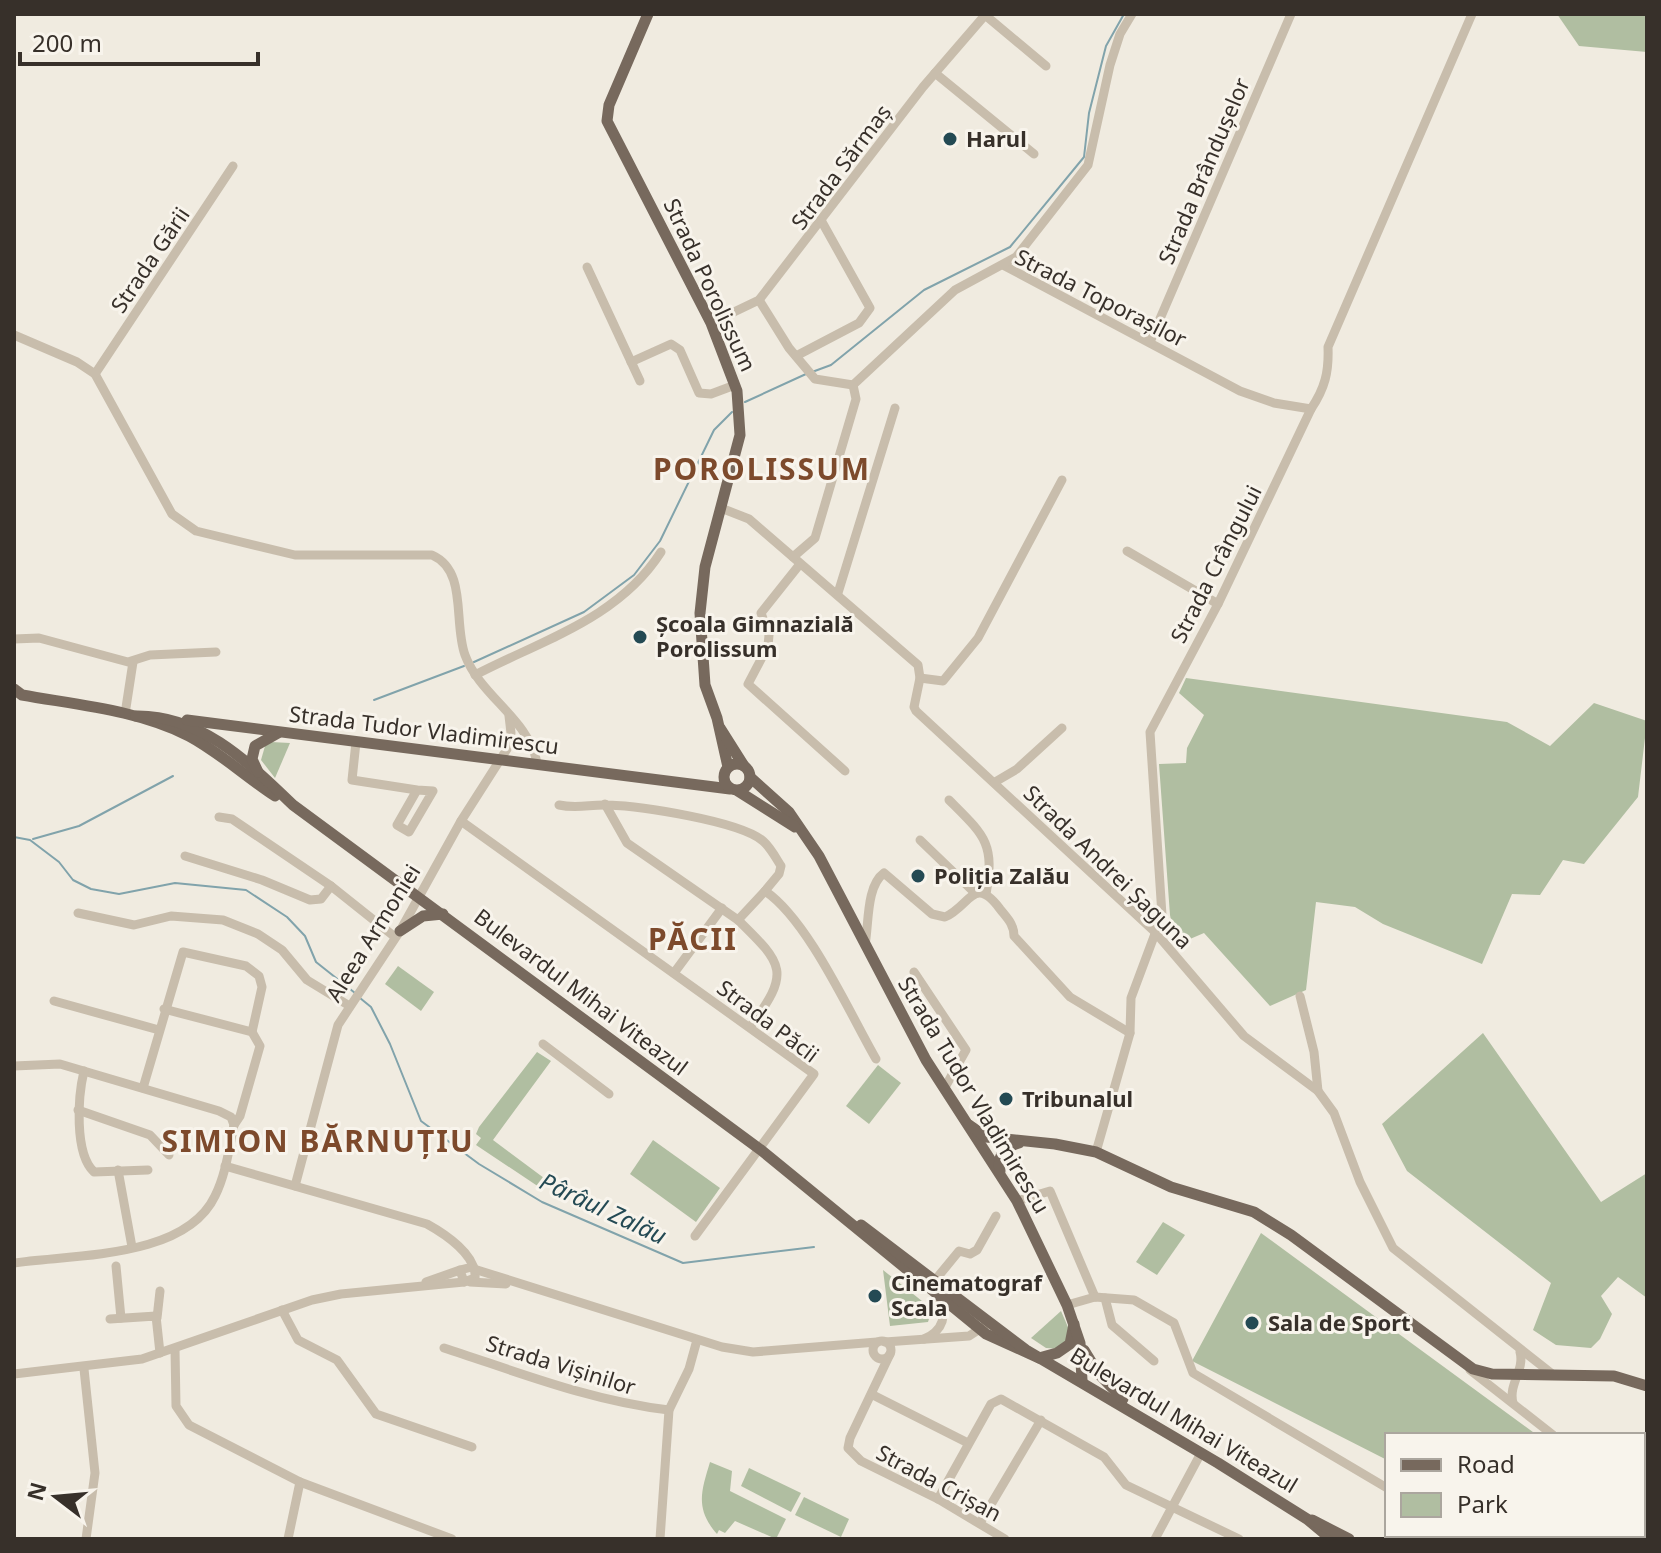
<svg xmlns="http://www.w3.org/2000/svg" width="1661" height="1553" viewBox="0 0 1661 1553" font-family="'Noto Sans',sans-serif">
  <rect width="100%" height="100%" fill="#f0ebe0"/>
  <g fill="#b0bea1">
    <path d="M1557,14h90v38l-68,-6z"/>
    <path d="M1186,678l321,44 43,24 44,-43 53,18 -9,76 -54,67 -21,-4 -23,35 -28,-1 -30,70 -99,-40 -28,-17 -39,-5 -10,88 -36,16 -66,-73 -28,12 -6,-30 -11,-151 27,-1 1,-15 17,-33 -25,-22z"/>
    <path d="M271,742l19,1 -15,35 -14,-18 4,-14z"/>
    <path d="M398,966l36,26 -13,19 -36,-27z"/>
    <path d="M1483,1033l118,169 46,-29v125l-29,-21 -17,19 11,18 -12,25 -9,9 -35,-3 -23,-15 18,-47 -144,-112 -25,-47z"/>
    <path d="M537,1052l14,9 -58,79 51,38 -5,9 -63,-42 5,-7 -5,-4 3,-7z"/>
    <path d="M878,1065l23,18 -32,41 -23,-18z"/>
    <path d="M653,1140l67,48 -24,34 -66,-48z"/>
    <path d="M1163,1222l22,13 -28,40 -21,-13z"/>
    <path d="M1261,1233l276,202h-150v25l-195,-99z"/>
    <path d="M883,1270l49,39 -4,13 -38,4z"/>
    <path d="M1061,1311l10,23 -10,15 -15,-1 -15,-10z"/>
    <path d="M710,1462l22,9 -2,20 56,28 -10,20 -41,-18 -10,12 -6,-3 -2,4c-22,-25 -16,-42 -7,-72z"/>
    <path d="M749,1468l52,25 -10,19 -50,-26z"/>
    <path d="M804,1497l45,22 -8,18 -46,-22z"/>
  </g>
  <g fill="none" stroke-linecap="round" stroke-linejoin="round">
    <g stroke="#81a3ab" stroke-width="2">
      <path d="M812,372l19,-7 93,-75 86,-43 74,-90 5,-44 17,-67 18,-32"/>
      <path d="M745,402l61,-28"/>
      <path d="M474,662l110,-50 50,-37 26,-34 54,-111 18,-18"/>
      <path d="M374,700l90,-34"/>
      <path d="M14,837l16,3 29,22 14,18 18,9 28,5 56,-11 71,7 41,27 18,19 11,26 39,31"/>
      <path d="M33,839l46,-13 94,-50"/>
      <path d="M360,998l11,9 19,37 31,77 58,43 63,38 141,61 131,-16"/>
    </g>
    <g stroke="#c8bdac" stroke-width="9">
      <path d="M985,15l61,51"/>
      <path d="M935,73l99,81"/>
      <path d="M1003,265l237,126 34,12 37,6"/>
      <path d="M587,267l53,114"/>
      <path d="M759,300l30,48 26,31 38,6 102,-95 61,-33 72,-92 22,-100 10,-31 12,-20"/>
      <path d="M711,323l48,-23 164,-213 63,-73"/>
      <path d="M14,335l63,27 18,12 77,140 24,17 99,24h137c36,16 21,67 33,100 15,41 64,64 72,108"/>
      <path d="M1150,342l141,-328"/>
      <path d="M796,356l63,-33 11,-15 -48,-86"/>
      <path d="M631,362l40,-18 9,6 19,43 12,1 24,-9"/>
      <path d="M95,374l138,-208"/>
      <path d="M721,508l28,11 169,146 2,13 -6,29 2,4 239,221 89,104 74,55 16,22 26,69 33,66 158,125"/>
      <path d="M1127,551l91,53"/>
      <path d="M793,557l22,-19 41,-139 -3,-14"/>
      <path d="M800,564l-39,49 8,22 -1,11 -20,38 97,87"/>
      <path d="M838,593l57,-185"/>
      <path d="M14,639l25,-1 89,24 22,-7 66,-3"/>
      <path d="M475,675c67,-35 143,-56 186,-123"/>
      <path d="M920,678l23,3 35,-43 84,-158"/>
      <path d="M125,714l8,-52"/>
      <path d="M356,742l-4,38 65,10 -20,35 12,7 24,-41 -16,-1"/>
      <path d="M995,782l22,-13 45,-41"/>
      <path d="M949,800c36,36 46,43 37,94"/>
      <path d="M605,804l22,39 111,77 27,-29c43,29 84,121 111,168"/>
      <path d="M559,805c19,4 32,-1 49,0 32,1 132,16 155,36 7,6 13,17 18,25l-2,8 -14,17"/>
      <path d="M219,817l13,2 99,67 64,51"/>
      <path d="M461,821l353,253 -119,162"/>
      <path d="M920,840l55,53"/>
      <path d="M185,856l77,24 48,20 11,-1 10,-13"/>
      <path d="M78,913l56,12 37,-9 52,4 35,14 24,16 25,30 41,25"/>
      <path d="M738,920c46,45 53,52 12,107"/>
      <path d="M865,945c4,-21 1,-59 19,-72l48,41 13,3c25,-11 29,-43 55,-8 7,9 14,15 14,27l56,61 60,36"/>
      <path d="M914,972l52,78 -22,39"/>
      <path d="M674,973l48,-65"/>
      <path d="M1300,996l14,56 4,39"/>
      <path d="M54,1001l105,29"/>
      <path d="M164,1009l88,23 8,14 -20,70 -6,9"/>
      <path d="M543,1044l66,50"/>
      <path d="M14,1066l46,-2 159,47 12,6 3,8c-5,23 -8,49 -19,71 -30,63 -141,58 -201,67"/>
      <path d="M84,1071c-6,25 -10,82 10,101l54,-2"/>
      <path d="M143,1088l40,-136 63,14 13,10 3,11 -10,45"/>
      <path d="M78,1110l72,25 19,20"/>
      <path d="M1096,1152l34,-119 1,-35 31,-83 -12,-183 68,-128 93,-195c14,-21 18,-37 17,-62l144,-333"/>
      <path d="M225,1166l202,58c18,10 50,31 48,54l-11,4 -4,-12 12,-3"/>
      <path d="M118,1170l14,77"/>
      <path d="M295,1186l43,-161 62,-94 61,-110 46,-72 4,-16 -2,-17"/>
      <path d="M1017,1201l33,-10 45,106"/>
      <path d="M116,1266l5,52"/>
      <path d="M474,1269l248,78 31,5 124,-10"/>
      <path d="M936,1279l23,-28 11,3 7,-4 19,-34"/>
      <path d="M426,1282l34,-12"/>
      <path d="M470,1282l36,2"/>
      <path d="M1105,1298l7,27 42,36"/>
      <path d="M1067,1305l28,-8 39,3 40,23 19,50 194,115"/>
      <path d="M282,1310l16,30 39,20 39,54 96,33"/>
      <path d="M157,1318l3,-27"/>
      <path d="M110,1319l46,-3 4,37"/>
      <path d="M924,1339c19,-8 25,-25 13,-42"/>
      <circle cx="882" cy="1350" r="9"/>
      <path d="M885,1342l84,-6 17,-11"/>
      <path d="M444,1348c74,24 147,53 225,62"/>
      <path d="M175,1349l1,57 13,19 111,57 152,57"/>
      <path d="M890,1354l-40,84 -2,10 13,13 77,38 67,40"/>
      <path d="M84,1369l11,104 -9,66"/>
      <path d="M1470,1370l83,65"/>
      <path d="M14,1374l128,-15 170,-59 29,-6 123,-12"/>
      <path d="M873,1395l95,48"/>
      <path d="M1513,1403c-5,-19 12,-33 7,-51"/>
      <path d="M938,1499l53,-95 10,-5 103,58 22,28 113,54"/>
      <path d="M1643,1513l4,4"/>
      <path d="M980,1523l61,-103"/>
      <path d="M288,1539l12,-57"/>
      <path d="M660,1539l9,-129 20,-41 8,-29"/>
      <path d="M1155,1539l46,-86"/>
    </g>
    <g stroke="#77695d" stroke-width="11">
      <path d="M648,14l-39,91 -2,16 104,202 26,68 3,44 -35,132 -5,46 5,72 12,33 11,49"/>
      <path d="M14,689l8,6c56,10 116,15 167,41 30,16 57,41 86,60"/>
      <path d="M136,716c65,-1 112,46 157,89l468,345 225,184 53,24 18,-5 13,-9 4,-20"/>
      <path d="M187,720l543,69"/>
      <path d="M720,728l24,38"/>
      <circle cx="737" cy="777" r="13"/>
      <path d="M258,772l-6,-13 3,-13 23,-13"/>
      <path d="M750,777l39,35 30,44 107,204 91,141 50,104 13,38 2,37"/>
      <path d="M738,791l57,36"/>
      <path d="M400,931l23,-15 20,-2"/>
      <path d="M969,1125l17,12 69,7 41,8 75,35 83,25 37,23 182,134 19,5 122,2 33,10"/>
      <path d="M1000,1171c-3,-15 4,-24 19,-28"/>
      <path d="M861,1225l165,125 192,113 89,56 24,20"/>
      <path d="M1084,1350l14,23 25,26"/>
      <path d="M1312,1520l37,19"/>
    </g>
  </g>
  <g fill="#244a54" stroke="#f8f4ec" stroke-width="3">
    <circle cx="950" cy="139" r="8"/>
    <circle cx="640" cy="637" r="8"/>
    <circle cx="918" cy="876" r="8"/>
    <circle cx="1006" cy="1099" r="8"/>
    <circle cx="875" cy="1296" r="8"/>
    <circle cx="1252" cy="1323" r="8"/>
  </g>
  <g text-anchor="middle" stroke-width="6" stroke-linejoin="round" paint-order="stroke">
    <g font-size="22" font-weight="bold" fill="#37302a" stroke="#f8f4ec" text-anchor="start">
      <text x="966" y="147">Harul</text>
      <text x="656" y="632">Școala Gimnazială<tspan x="656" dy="25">Porolissum</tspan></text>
      <text x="934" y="884">Poliția Zalău</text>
      <text x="1022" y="1107">Tribunalul</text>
      <text x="891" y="1291">Cinematograf<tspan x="891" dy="25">Scala</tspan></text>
      <text x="1268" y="1331">Sala de Sport</text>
    </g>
    <g font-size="22" fill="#37302a" stroke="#f8f4ec">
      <text transform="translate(841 167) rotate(-53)" y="8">Strada Sărmaș</text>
      <text transform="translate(1204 171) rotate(-67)" y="8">Strada Brândușelor</text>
      <text transform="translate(150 260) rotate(-56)" y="8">Strada Gării</text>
      <text transform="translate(710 285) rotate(65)" y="8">Strada Porolissum</text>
      <text transform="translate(1101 298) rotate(27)" y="8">Strada Toporașilor</text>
      <text transform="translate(1216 564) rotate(-63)" y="8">Strada Crângului</text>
      <text transform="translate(424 730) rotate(7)" y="8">Strada Tudor Vladimirescu</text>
      <text transform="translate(1108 867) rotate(44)" y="8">Strada Andrei Șaguna</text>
      <text transform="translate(373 933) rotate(-58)" y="8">Aleea Armoniei</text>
      <text transform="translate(581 992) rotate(37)" y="8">Bulevardul Mihai Viteazul</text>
      <text transform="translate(768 1021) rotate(37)" y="8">Strada Păcii</text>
      <text transform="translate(974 1095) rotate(59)" y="8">Strada Tudor Vladimirescu</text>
      <text transform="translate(561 1365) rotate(17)" y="8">Strada Vișinilor</text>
      <text transform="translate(1184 1420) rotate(31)" y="8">Bulevardul Mihai Viteazul</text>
      <text transform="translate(939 1483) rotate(28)" y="8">Strada Crișan</text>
    </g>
    <g font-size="24" font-style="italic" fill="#244a54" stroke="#f8f4ec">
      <text transform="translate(603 1209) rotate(25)" y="8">Pârâul Zalău</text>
    </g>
    <g font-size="30" font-weight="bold" letter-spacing="2" fill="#7d4a2c" stroke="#f8f4ec">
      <text x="762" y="480">POROLISSUM</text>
      <text x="693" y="950">PĂCII</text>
      <text x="318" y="1152">SIMION BĂRNUȚIU</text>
    </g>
  </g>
  <rect width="1661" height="1553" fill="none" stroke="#37302a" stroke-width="32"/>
  <rect x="1385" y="1433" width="260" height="104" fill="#f8f4ec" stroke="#aba69e" stroke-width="2"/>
  <rect x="1401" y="1459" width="40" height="12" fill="#77695d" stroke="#aba69e" stroke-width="2"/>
  <text x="1457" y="1473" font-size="24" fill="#37302a">Road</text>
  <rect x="1401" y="1493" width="40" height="24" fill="#b0bea1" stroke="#aba69e" stroke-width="2"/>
  <text x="1457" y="1513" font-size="24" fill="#37302a">Park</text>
  <g transform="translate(56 1497) rotate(286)" stroke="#f8f4ec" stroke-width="6" paint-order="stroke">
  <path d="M0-6L14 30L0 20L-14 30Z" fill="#37302a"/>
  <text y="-12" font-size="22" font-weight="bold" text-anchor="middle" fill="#37302a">N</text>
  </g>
  <path d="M20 52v12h238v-12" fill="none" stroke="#37302a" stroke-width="4"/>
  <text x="32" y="52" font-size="24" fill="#37302a" stroke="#f8f4ec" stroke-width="6" paint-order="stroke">200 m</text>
</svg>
